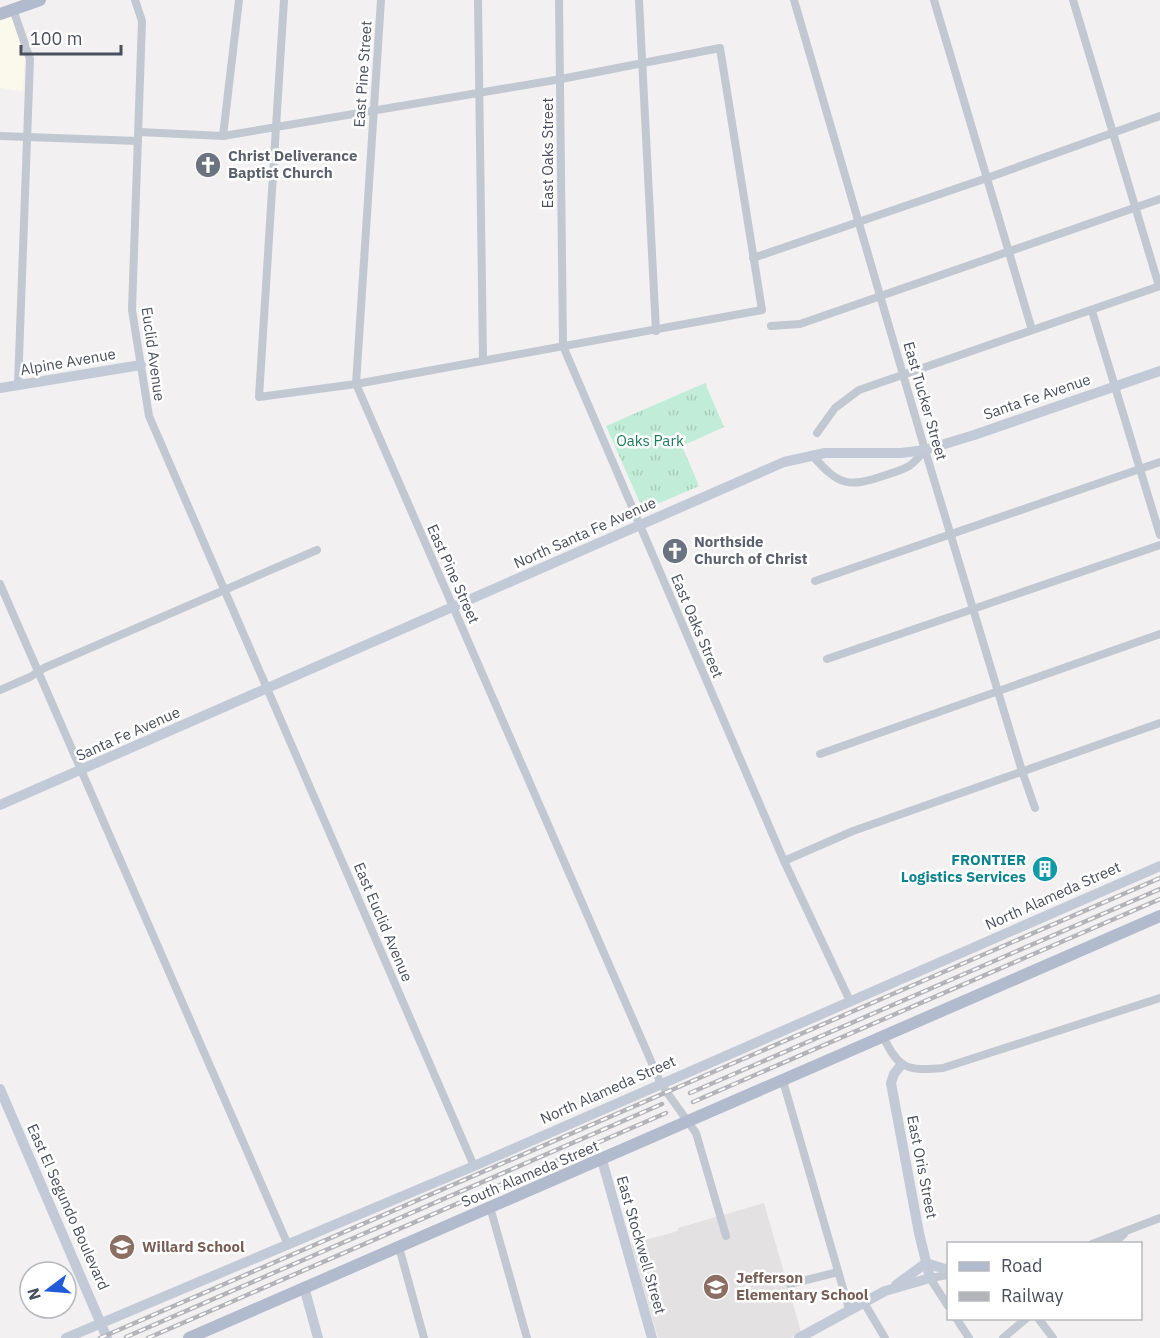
<svg xmlns="http://www.w3.org/2000/svg" width="1160" height="1338" viewBox="0 0 1160 1338" font-family="'IBM Plex Sans',sans-serif">
  <defs>
    <pattern id="grass-tufts" width="24" height="20" patternUnits="userSpaceOnUse" patternTransform="scale(1.5)"><rect width="24" height="20" fill="#c1edd8"/><path d="M3 7l-1-3M5 7V3M7 7l1-3M15 17l-1-3M17 17v-4M19 17l1-3" fill="none" stroke="#a7cdbc"/></pattern>
  </defs>
  <rect width="100%" height="100%" fill="#f2f0f0"/>
  <path fill="#fbf9eb" d="M12,16l13,42 -2,33 -23,-3v-67z"/>
  <path fill="#e3e1e1" d="M764,1203l37,129 -10,6h-133l-27,-94 47,-13v-3z"/>
  <path fill="url(#grass-tufts)" d="M705,383l19,44 -42,19 17,40 -56,24 -37,-84z"/>
  <g fill="none" stroke-linecap="round" stroke-linejoin="round">
    <g stroke="#c1c8d1" stroke-width="8">
      <path d="M135,0l7,21 -10,289 17,106 325,750"/>
      <path d="M381,0l-25,384 305,700 35,49 30,103"/>
      <path d="M478,0l5,360"/>
      <path d="M559,0l4,346 221,515 66,140"/>
      <path d="M639,0l17,331"/>
      <path d="M794,0l131,450 97,321 13,37"/>
      <path d="M934,0l98,330"/>
      <path d="M1073,0l86,286"/>
      <path d="M13,9l17,50 -12,326"/>
      <path d="M139,132l84,4 338,-57 159,-31 42,262 -406,74 -97,13 25,-397"/>
      <path d="M0,136l138,5"/>
      <path d="M223,136l16,-136"/>
      <path d="M753,258l234,-80 173,-62"/>
      <path d="M1092,311l68,224"/>
      <path d="M771,326l29,-2 360,-125"/>
      <path d="M817,433l18,-25 24,-18 301,-104"/>
      <path d="M812,455c27,31 36,33 74,20 22,-7 24,-7 39,-25"/>
      <path d="M815,581l345,-119"/>
      <path d="M0,584l288,661"/>
      <path d="M827,659l333,-114"/>
      <path d="M0,690l30,-13 14,-9 273,-118"/>
      <path d="M820,754l340,-120"/>
      <path d="M784,861l69,-30 307,-108"/>
      <path d="M883,1036c15,33 24,35 60,32l217,-70"/>
      <path d="M783,1081l66,228"/>
      <path d="M490,1207l37,131"/>
      <path d="M1092,1244l68,-26"/>
      <path d="M1113,1244l11,-10"/>
      <path d="M399,1247l25,91"/>
      <path d="M948,1275l-18,3 18,28"/>
      <path d="M790,1284l48,-12"/>
      <path d="M863,1301l22,37"/>
      <path d="M956,1318l13,20"/>
      <path d="M1038,1318l15,20"/>
      <path d="M1003,1338l24,-20"/>
    </g>
    <g stroke="#c3cad7" stroke-width="10">
      <path d="M0,388l141,-23"/>
      <path d="M0,805l784,-343 41,-9h76l24,-3 49,-15 186,-64"/>
      <path d="M0,1089l107,249"/>
      <path d="M602,1160l50,178"/>
      <path d="M896,1285l30,-22 22,7"/>
      <path d="M304,1287l14,51"/>
      <path d="M66,1338l408,-172 686,-300"/>
      <path d="M799,1338l86,-47 45,-13 -11,-45 -28,-150 3,-9 7,-9"/>
    </g>
    <g stroke="#b1bbcd" stroke-width="12">
      <path d="M0,14l40,-14"/>
      <path d="M189,1338l971,-422"/>
    </g>
    <g stroke="#b2b4ba" stroke-width="4.5">
      <g id="rail">
        <path d="M690,1093l470,-204"/>
        <path d="M693,1102l467,-203"/>
        <path d="M126,1337l536,-233"/>
        <path d="M100,1338l1060,-460"/>
        <path d="M148,1338l518,-225"/>
      </g>
    </g>
    <use href="#rail" stroke="#fff" stroke-width="2" stroke-dasharray="7" stroke-linecap="butt"/>
  </g>
  <defs>
    <g id="church-disc" transform="scale(1.35)"><circle r="9.5" fill="#6b7280" stroke="#fff"/><path d="M-1.2-6h2.4v3.5h3.3v2.4h-3.3V6h-2.4V-.1h-3.3v-2.4h3.3Z" fill="#fff"/></g>
    <g id="building-disc" transform="scale(1.35)"><circle r="9.5" fill="#0f9aa8" stroke="#fff"/><path d="M-4-6H4V6H1V3H-1V6H-4ZM-2.5-4.3h1.7v1.8h-1.7ZM.8-4.3h1.7v1.8H.8ZM-2.5-1h1.7V.8h-1.7ZM.8-1h1.7V.8H.8Z" fill="#fff"/></g>
    <g id="school-disc" transform="scale(1.35)"><circle r="9.5" fill="#8d6e63" stroke="#fff"/><path d="M0-5L7-2L0 1L-7-2ZM-4 1L0 2.5L4 1V4Q0 6-4 4Z" fill="#fff"/></g>
  </defs>
  <g fill-rule="evenodd">
    <use href="#church-disc" x="208" y="165"/>
    <use href="#church-disc" x="675" y="551"/>
    <use href="#building-disc" x="1045" y="869"/>
    <use href="#school-disc" x="122" y="1247"/>
    <use href="#school-disc" x="716" y="1287"/>
  </g>
  <g text-anchor="middle" stroke-width="5" stroke-linejoin="round" paint-order="stroke">
    <g font-size="15" fill="#49505c" stroke="#fff">
      <text transform="translate(363 74) rotate(-86)" y="5">East Pine Street</text>
      <text transform="translate(548 153) rotate(-90)" y="5">East Oaks Street</text>
      <text transform="translate(153 354) rotate(82)" y="5">Euclid Avenue</text>
      <text transform="translate(68 362) rotate(-10)" y="5">Alpine Avenue</text>
      <text transform="translate(1037 397) rotate(-19)" y="5">Santa Fe Avenue</text>
      <text transform="translate(925 401) rotate(74)" y="5">East Tucker Street</text>
      <text transform="translate(585 533) rotate(-24)" y="5">North Santa Fe Avenue</text>
      <text transform="translate(453 574) rotate(66)" y="5">East Pine Street</text>
      <text transform="translate(697 626) rotate(67)" y="5">East Oaks Street</text>
      <text transform="translate(128 734) rotate(-24)" y="5">Santa Fe Avenue</text>
      <text transform="translate(1053 896) rotate(-24)" y="5">North Alameda Street</text>
      <text transform="translate(383 922) rotate(67)" y="5">East Euclid Avenue</text>
      <text transform="translate(608 1090) rotate(-24)" y="5">North Alameda Street</text>
      <text transform="translate(922 1167) rotate(79)" y="5">East Oris Street</text>
      <text transform="translate(530 1174) rotate(-23)" y="5">South Alameda Street</text>
      <text transform="translate(68 1207) rotate(66)" y="5">East El Segundo Boulevard</text>
      <text transform="translate(641 1245) rotate(74)" y="5">East Stockwell Street</text>
    </g>
    <g font-size="15" font-weight="bold" fill="#5b616d" stroke="#fff" text-anchor="start">
      <text x="228" y="161">Christ Deliverance<tspan x="228" dy="17">Baptist Church</tspan></text>
      <text x="694" y="547">Northside<tspan x="694" dy="17">Church of Christ</tspan></text>
    </g>
    <g font-size="15" fill="#1c7b58" stroke="#fff">
      <text x="650" y="446">Oaks Park</text>
    </g>
    <g font-size="15" font-weight="bold" fill="#0d838f" stroke="#fff" text-anchor="end">
      <text x="1026" y="865">FRONTIER<tspan x="1026" dy="17">Logistics Services</tspan></text>
    </g>
    <g font-size="15" font-weight="bold" fill="#785e54" stroke="#fff" text-anchor="start">
      <text x="142" y="1252">Willard School</text>
      <text x="736" y="1283">Jefferson<tspan x="736" dy="17">Elementary School</tspan></text>
    </g>
  </g>
  <rect x="947" y="1242" width="195" height="78" fill="#ffffff" stroke="#b6b9be" stroke-width="1.5"/>
  <rect x="959" y="1262" width="30" height="9" fill="#b1bbcd" stroke="#b6b9be" stroke-width="1.5"/>
  <text x="1001" y="1272" font-size="18" fill="#49505c">Road</text>
  <rect x="959" y="1292" width="30" height="9" fill="#b2b4ba" stroke="#b6b9be" stroke-width="1.5"/>
  <text x="1001" y="1302" font-size="18" fill="#49505c">Railway</text>
  <g transform="translate(48 1290) rotate(254)"><circle r="28" fill="#ffffff" stroke="#b6b9be" stroke-width="1.5"/>
  <path d="M0-4.5L10 22L0 15L-10 22Z" fill="#225bda"/>
  <text y="-9" font-size="16" font-weight="bold" text-anchor="middle" fill="#49505c">N</text>
  </g>
  <path d="M21 45v9h100v-9" fill="none" stroke="#49505c" stroke-width="3"/>
  <text x="30" y="45" font-size="18" fill="#49505c" stroke="#ffffff" stroke-width="4.5" paint-order="stroke">100 m</text>
</svg>
